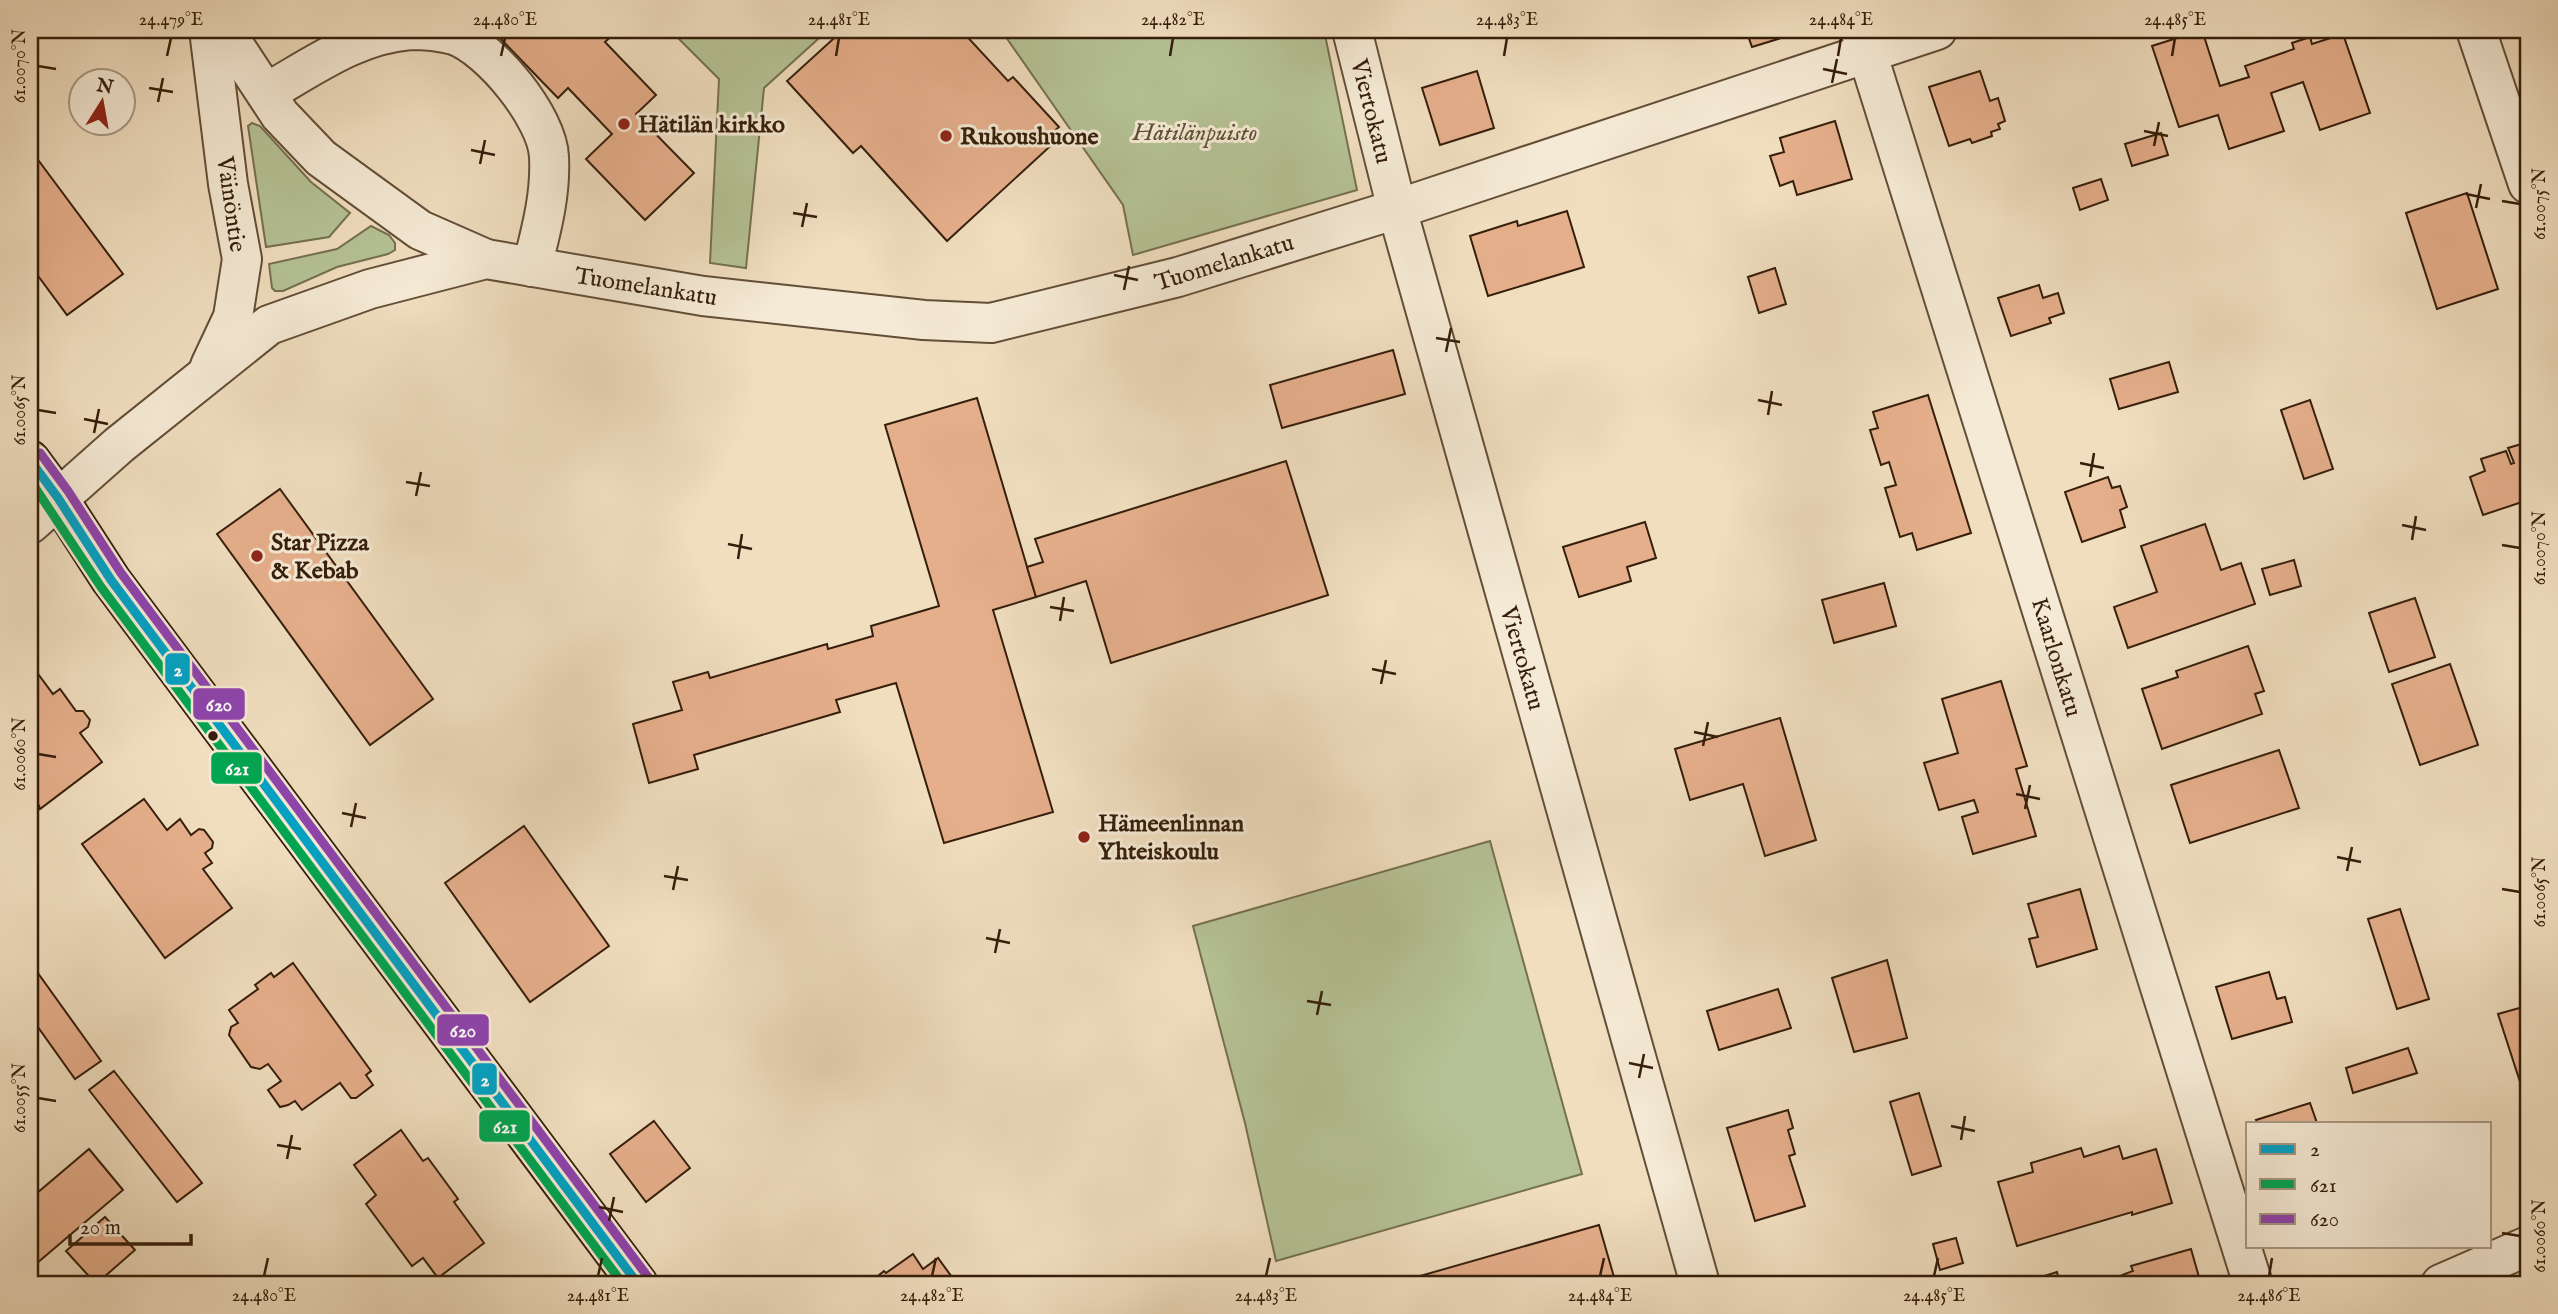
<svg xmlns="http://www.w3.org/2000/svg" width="2558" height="1314" viewBox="0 0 2558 1314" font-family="'IM FELL English',serif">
  <rect width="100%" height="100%" fill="#f0debf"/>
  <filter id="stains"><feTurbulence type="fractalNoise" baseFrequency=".00286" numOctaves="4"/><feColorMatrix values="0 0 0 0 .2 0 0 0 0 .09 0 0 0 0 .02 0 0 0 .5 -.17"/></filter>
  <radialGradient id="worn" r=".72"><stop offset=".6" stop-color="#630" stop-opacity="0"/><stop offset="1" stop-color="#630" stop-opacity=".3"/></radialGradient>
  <g fill="#b5c295" stroke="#757050" stroke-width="2">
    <path d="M670,30h158l-64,58 -18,180 -36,-5 9,-184z"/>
    <path d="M1001,30h323l33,160 -224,65 -10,-50z"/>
    <path d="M252,123l8,3 51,56 39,31 -21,24 -63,10 -18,-121z"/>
    <path d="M371,226l18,9 6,8v7l-7,4 -51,13 -54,24h-8l-3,-3 -3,-24 68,-15z"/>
    <path d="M1490,841l92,333 -306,87 -31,-138 -52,-197z"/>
  </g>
  <g fill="#e6af8c" stroke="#351e0b" stroke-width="2">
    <path d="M492,30h126l-13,12 51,53 -20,19 58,59 -49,47 -59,-61 26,-25 -44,-46 -10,10z"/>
    <path d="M843,30h118l47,51 5,-4 46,50 -7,6 6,6 -111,102 -86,-95 -8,7 -66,-72z"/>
    <path d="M1746,30h61l-55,17z"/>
    <path d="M2202,30l18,56 29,-9 -4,-11 49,-17 -2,-6 18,-6 2,7 31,-10 27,79 -50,17 -17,-48 -32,11 13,38 -55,18 -11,-34 -39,12 -27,-81z"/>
    <path d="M1477,71l17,57 -54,17 -18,-57z"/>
    <path d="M1980,71l10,30 8,-3 7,23 -7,3 2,5 -9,3 1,4 -20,7 -2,-4 -21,7 -20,-59z"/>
    <path d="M1835,121l17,58 -55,16 -4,-14 -13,5 -10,-30 14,-4 -4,-14z"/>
    <path d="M2161,133l7,22 -36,11 -7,-22z"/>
    <path d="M30,149l93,125 -56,41 -37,-50z"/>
    <path d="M2101,179l7,21 -28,10 -7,-22z"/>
    <path d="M2467,193l31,96 -61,20 -31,-96z"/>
    <path d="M1567,211l17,56 -96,29 -18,-60 47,-15 1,5z"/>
    <path d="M1775,268l11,36 -27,9 -11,-36z"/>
    <path d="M2039,285l4,13 15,-5 6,20 -15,5 2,5 -40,13 -13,-38z"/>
    <path d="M1393,350l12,44 -123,34 -12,-43z"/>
    <path d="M2169,362l9,30 -59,17 -9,-30z"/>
    <path d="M1928,395l43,138 -54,17 -5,-17 -12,4 -15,-49 11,-3 -7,-23 -8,3 -11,-35 8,-2 -5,-16z"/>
    <path d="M977,398l59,199 -43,13 60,202 -109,31 -48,-160 -60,17 4,12 -146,43 4,14 -49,14 -16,-59 49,-14 -9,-28 35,-10 2,6 117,-34 1,5 45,-13 -2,-10 68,-20 -54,-181z"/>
    <path d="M2310,400l23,69 -29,10 -23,-69z"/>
    <path d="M2528,442v58l-45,15 -13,-38 15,-6 -4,-12 25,-8 5,13 3,-1 -6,-15z"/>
    <path d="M1286,461l42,134 -217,68 -25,-82 -50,16 -9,-30 16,-5 -8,-23z"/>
    <path d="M2108,477l4,11 8,-2 7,21 -7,3 5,17 -43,15 -17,-50z"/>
    <path d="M280,489l153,210 -63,46 -153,-211z"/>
    <path d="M1645,522l11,36 -29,9 4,14 -52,16 -16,-50z"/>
    <path d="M2205,524l16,46 20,-7 14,41 -127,44 -14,-41 43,-15 -16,-46z"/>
    <path d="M2294,560l7,26 -31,9 -8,-26z"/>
    <path d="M1884,583l12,43 -62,17 -12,-43z"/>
    <path d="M2415,598l20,59 -46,15 -20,-59z"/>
    <path d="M2248,646l16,45 -9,3 7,20 -100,35 -20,-60 36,-12 -2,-6z"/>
    <path d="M30,663l23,31 7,-5 16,22h7l7,9 -2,7 -8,6 22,29 -62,47 -1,-3 -8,6z"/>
    <path d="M2450,664l28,81 -58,20 -28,-81z"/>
    <path d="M2001,681l26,85 -11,3 20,67 -63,18 -11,-37 16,-5 -4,-12 -35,10 -15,-47 34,-10 -16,-54z"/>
    <path d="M1780,718l36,122 -51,16 -22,-72 -53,16 -15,-51z"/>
    <path d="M2279,750l20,58 -109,35 -19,-58z"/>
    <path d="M144,799l23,31 13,-11 11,16 8,-6 5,1 9,12 -1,6 -7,5 7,10 -9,6 29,39 -67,50 -83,-114z"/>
    <path d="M524,826l85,120 -79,56 -85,-119z"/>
    <path d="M2080,889l17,60 -60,18 -8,-28 9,-2 -10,-33z"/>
    <path d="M2400,909l29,90 -32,10 -29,-90z"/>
    <path d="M1887,960l20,78 -53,14 -22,-74z"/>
    <path d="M30,962l71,99 -26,18 -45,-63z"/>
    <path d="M293,963l78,108 -5,4 7,10 -17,13h-5l-11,-15 -38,27 -7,-9 -7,4 -8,2 -12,-17 13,-9 -13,-17 -8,5 -9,-2 -22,-32 2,-8 7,-4 -9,-13 29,-21 -3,-4 16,-12 3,4z"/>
    <path d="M2269,972l8,27 8,-2 7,25 -60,17 -16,-52z"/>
    <path d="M1778,989l13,39 -72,22 -12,-39z"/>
    <path d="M2523,1007l5,16v63l-6,2 -24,-74z"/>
    <path d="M2408,1048l9,25 -64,20 -7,-25z"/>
    <path d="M114,1071l88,112 -25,19 -88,-112z"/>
    <path d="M1919,1093l22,73 -29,9 -22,-73z"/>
    <path d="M2310,1103l7,20h-60l-1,-3z"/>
    <path d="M1788,1110l5,18 -5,2 7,24 -6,2 16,50 -50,15 -28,-93z"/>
    <path d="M654,1121l36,47 -44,34 -36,-48z"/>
    <path d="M401,1130l22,31 5,-3 30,41 -4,3 30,41 -46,35 -15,-20 -11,8 -46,-62 10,-9 -22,-30z"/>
    <path d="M2119,1146l4,13 33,-10 16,54 -40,12v-3l-115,34 -19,-64 35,-10 -2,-9 50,-15 3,9z"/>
    <path d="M89,1149l34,41 -93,79v-70z"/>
    <path d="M105,1217l30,33 -39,34 -30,-33z"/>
    <path d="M1599,1225l17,59h-224z"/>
    <path d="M1956,1238l7,25 -23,7 -7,-26z"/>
    <path d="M2191,1249l10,35h-76l-3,-9 11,-4 -2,-5z"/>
    <path d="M913,1254l10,15 15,-11 19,26h-73l-6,-8 6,-5 2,2z"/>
    <path d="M2057,1272l3,12h-42z"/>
  </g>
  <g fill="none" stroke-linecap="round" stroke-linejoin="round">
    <g stroke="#644e38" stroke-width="42">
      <g id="minor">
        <path d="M209,30l19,154 14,75 -9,58 -23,49"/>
        <path d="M224,30l56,85 41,43 99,72 66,29"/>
        <path d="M1352,30l45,179 303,1075"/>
        <path d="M1860,30l393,1254"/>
        <path d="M2476,30l52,154"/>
        <path d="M266,93c46,-26 90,-59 145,-63 12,0 31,2 43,5 36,12 94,83 95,122 2,38 -8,74 -17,110"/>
        <path d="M30,524l89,-79 150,-120 101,-36 116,-30 217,37 221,24 67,3 187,-46 219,-68 540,-179"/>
        <path d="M2441,1284l87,-38"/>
      </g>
    </g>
    <g stroke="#351e0b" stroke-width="42">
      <path id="major" d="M30,460l28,38 53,82 527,704"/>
    </g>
    <use href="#minor" stroke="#f5ead5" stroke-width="38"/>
    <use href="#major" stroke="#e8bf80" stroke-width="38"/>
    <g stroke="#f5ead5" stroke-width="14">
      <path id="bus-1" d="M30,460l28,38 53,82 527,704"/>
    </g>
    <g stroke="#f5ead5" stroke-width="14">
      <path id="bus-2" d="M30,480l71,107 522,697"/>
    </g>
    <g stroke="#f5ead5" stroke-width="14">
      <path id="bus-3" d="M40,453l28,38 53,82 527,704"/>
    </g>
    <use href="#bus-1" stroke="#03a2c4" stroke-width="9"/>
    <use href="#bus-2" stroke="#00a651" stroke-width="9"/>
    <use href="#bus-3" stroke="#8e44ad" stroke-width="9"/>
  </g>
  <path fill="none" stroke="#351e0b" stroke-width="2.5" d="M167,56l4,-18M501,56l4,-18M836,56l3,-18M1170,56l3,-18M1504,56l3,-18M1838,56l3,-18M2172,56l3,-18M38,66l18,3M1823,69l24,5M1832,83l5,-24M149,88l24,4M158,102l5,-24M2144,131l24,5M2154,146l5,-24M471,150l24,5M480,164l5,-24M2466,194l24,5M2502,201l18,3M2476,208l5,-24M793,213l24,4M802,227l5,-24M1114,275l24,5M1124,290l5,-24M1436,338l24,4M1446,352l5,-24M1758,400l24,5M38,410l18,3M1768,415l4,-24M84,419l24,5M94,433l5,-24M2080,463l24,5M2090,477l4,-24M406,482l24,4M416,496l5,-24M2402,525l24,5M2412,540l4,-24M728,544l24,5M2502,545l18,3M738,559l4,-25M1050,607l24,4M1060,621l4,-24M1372,669l24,5M1381,684l5,-24M1694,732l24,5M1703,746l5,-24M38,754l18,3M2016,794l24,5M2025,809l5,-24M342,813l24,5M351,827l5,-24M2337,857l24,5M2347,871l5,-24M664,876l24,4M2502,889l18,3M673,890l5,-24M986,938l24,5M995,953l5,-24M1307,1001l24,4M1317,1015l5,-24M1629,1063l24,5M1639,1078l5,-24M38,1098l18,3M1951,1126l24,5M1961,1140l4,-24M277,1145l24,4M287,1159l5,-24M599,1207l24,5M609,1221l5,-24M2502,1233l18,3M264,1276l4,-18M598,1276l4,-18M932,1276l4,-18M1266,1276l4,-18M1600,1276l4,-18M1934,1276l4,-18M2269,1276l3,-18"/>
  <g fill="#8f2418" stroke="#f5ead5" stroke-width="2.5">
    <circle cx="624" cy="124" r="7"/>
    <circle cx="946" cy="136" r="7"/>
    <circle cx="257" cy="556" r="7"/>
    <circle cx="1084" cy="837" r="7"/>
  </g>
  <circle fill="#351e0b" stroke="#f5ead5" stroke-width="2.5" cx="213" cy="736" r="6"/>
  <g text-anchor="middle" stroke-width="6" stroke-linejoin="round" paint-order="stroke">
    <g font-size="24" fill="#351e0b" stroke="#f5ead5">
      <text transform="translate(1372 111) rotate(76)" y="8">Viertokatu</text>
      <text transform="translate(232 204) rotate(82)" y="8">Väinöntie</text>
      <text transform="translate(1224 262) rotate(-17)" y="8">Tuomelankatu</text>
      <text transform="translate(646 286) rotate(9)" y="8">Tuomelankatu</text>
      <text transform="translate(2057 657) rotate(73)" y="8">Kaarlonkatu</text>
      <text transform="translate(1523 658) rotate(74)" y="8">Viertokatu</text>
    </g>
    <g font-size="24" font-weight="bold" fill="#351e0b" stroke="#f5ead5" text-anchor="start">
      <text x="638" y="132">Hätilän kirkko</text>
      <text x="960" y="144">Rukoushuone</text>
      <text x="271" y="550">Star Pizza<tspan x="271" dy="28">&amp; Kebab</tspan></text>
      <text x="1098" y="831">Hämeenlinnan<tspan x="1098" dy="28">Yhteiskoulu</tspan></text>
    </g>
    <g font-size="24" font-style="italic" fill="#5b4f34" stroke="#f5ead5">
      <text x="1195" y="140">Hätilänpuisto</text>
    </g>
  </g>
  <g stroke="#f5ead5" stroke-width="2.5">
    <rect x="164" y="652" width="27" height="34" rx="7" fill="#03a2c4"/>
    <rect x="192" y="687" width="54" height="34" rx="7" fill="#8e44ad"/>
    <rect x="210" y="751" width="53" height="34" rx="7" fill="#00a651"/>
    <rect x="436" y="1013" width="54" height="34" rx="7" fill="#8e44ad"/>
    <rect x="471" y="1062" width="27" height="34" rx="7" fill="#03a2c4"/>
    <rect x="478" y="1109" width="53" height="34" rx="7" fill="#00a651"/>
  </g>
  <g font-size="19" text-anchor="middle" font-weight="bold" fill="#fff">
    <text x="178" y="676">2</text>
    <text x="219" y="711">620</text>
    <text x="237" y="775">621</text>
    <text x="463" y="1037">620</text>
    <text x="485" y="1086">2</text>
    <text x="505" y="1133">621</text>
  </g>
  <rect width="2558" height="1314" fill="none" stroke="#f0debf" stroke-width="77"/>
  <rect x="2246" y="1122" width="245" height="126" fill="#f5ead5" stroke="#a89884" stroke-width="2"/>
  <rect x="2260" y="1144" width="35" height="10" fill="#03a2c4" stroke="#a89884" stroke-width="2"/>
  <text x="2310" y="1156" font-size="21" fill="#351e0b">2</text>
  <rect x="2260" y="1179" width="35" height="10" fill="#00a651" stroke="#a89884" stroke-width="2"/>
  <text x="2310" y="1192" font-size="21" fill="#351e0b">621</text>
  <rect x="2260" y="1214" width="35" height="10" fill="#8e44ad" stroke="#a89884" stroke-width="2"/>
  <text x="2310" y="1226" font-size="21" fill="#351e0b">620</text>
  <g transform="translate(102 102) rotate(11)"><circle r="33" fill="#f5ead5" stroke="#a89884" stroke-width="2"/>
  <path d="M0-5L12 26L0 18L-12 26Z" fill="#8f2418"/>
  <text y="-10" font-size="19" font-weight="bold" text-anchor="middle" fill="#351e0b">N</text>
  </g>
  <path d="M70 1234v10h121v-10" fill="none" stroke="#351e0b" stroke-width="3.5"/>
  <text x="80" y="1234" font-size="21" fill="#351e0b" stroke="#f5ead5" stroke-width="5" paint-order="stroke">20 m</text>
  <rect x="38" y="38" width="2482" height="1238" fill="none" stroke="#351e0b" stroke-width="2.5"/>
  <g font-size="18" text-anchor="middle" fill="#351e0b">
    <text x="171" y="25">24.479°E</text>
    <text x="505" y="25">24.480°E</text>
    <text x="839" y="25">24.481°E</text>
    <text x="1173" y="25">24.482°E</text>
    <text x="1507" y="25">24.483°E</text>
    <text x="1841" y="25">24.484°E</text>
    <text x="2175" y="25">24.485°E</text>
    <text transform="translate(19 66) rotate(-90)" y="6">61.0070°N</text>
    <text transform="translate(2539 204) rotate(-90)" y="6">61.0075°N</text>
    <text transform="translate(19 410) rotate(-90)" y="6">61.0065°N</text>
    <text transform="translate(2539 548) rotate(-90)" y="6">61.0070°N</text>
    <text transform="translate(19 754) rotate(-90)" y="6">61.0060°N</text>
    <text transform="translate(2539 892) rotate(-90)" y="6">61.0065°N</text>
    <text transform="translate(19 1098) rotate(-90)" y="6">61.0055°N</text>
    <text transform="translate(2539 1236) rotate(-90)" y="6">61.0060°N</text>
    <text x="264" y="1301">24.480°E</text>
    <text x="598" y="1301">24.481°E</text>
    <text x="932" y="1301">24.482°E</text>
    <text x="1266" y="1301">24.483°E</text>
    <text x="1600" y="1301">24.484°E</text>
    <text x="1934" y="1301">24.485°E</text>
    <text x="2269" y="1301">24.486°E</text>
  </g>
  <rect width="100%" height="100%" filter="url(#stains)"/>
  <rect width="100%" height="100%" fill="url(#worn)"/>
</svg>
